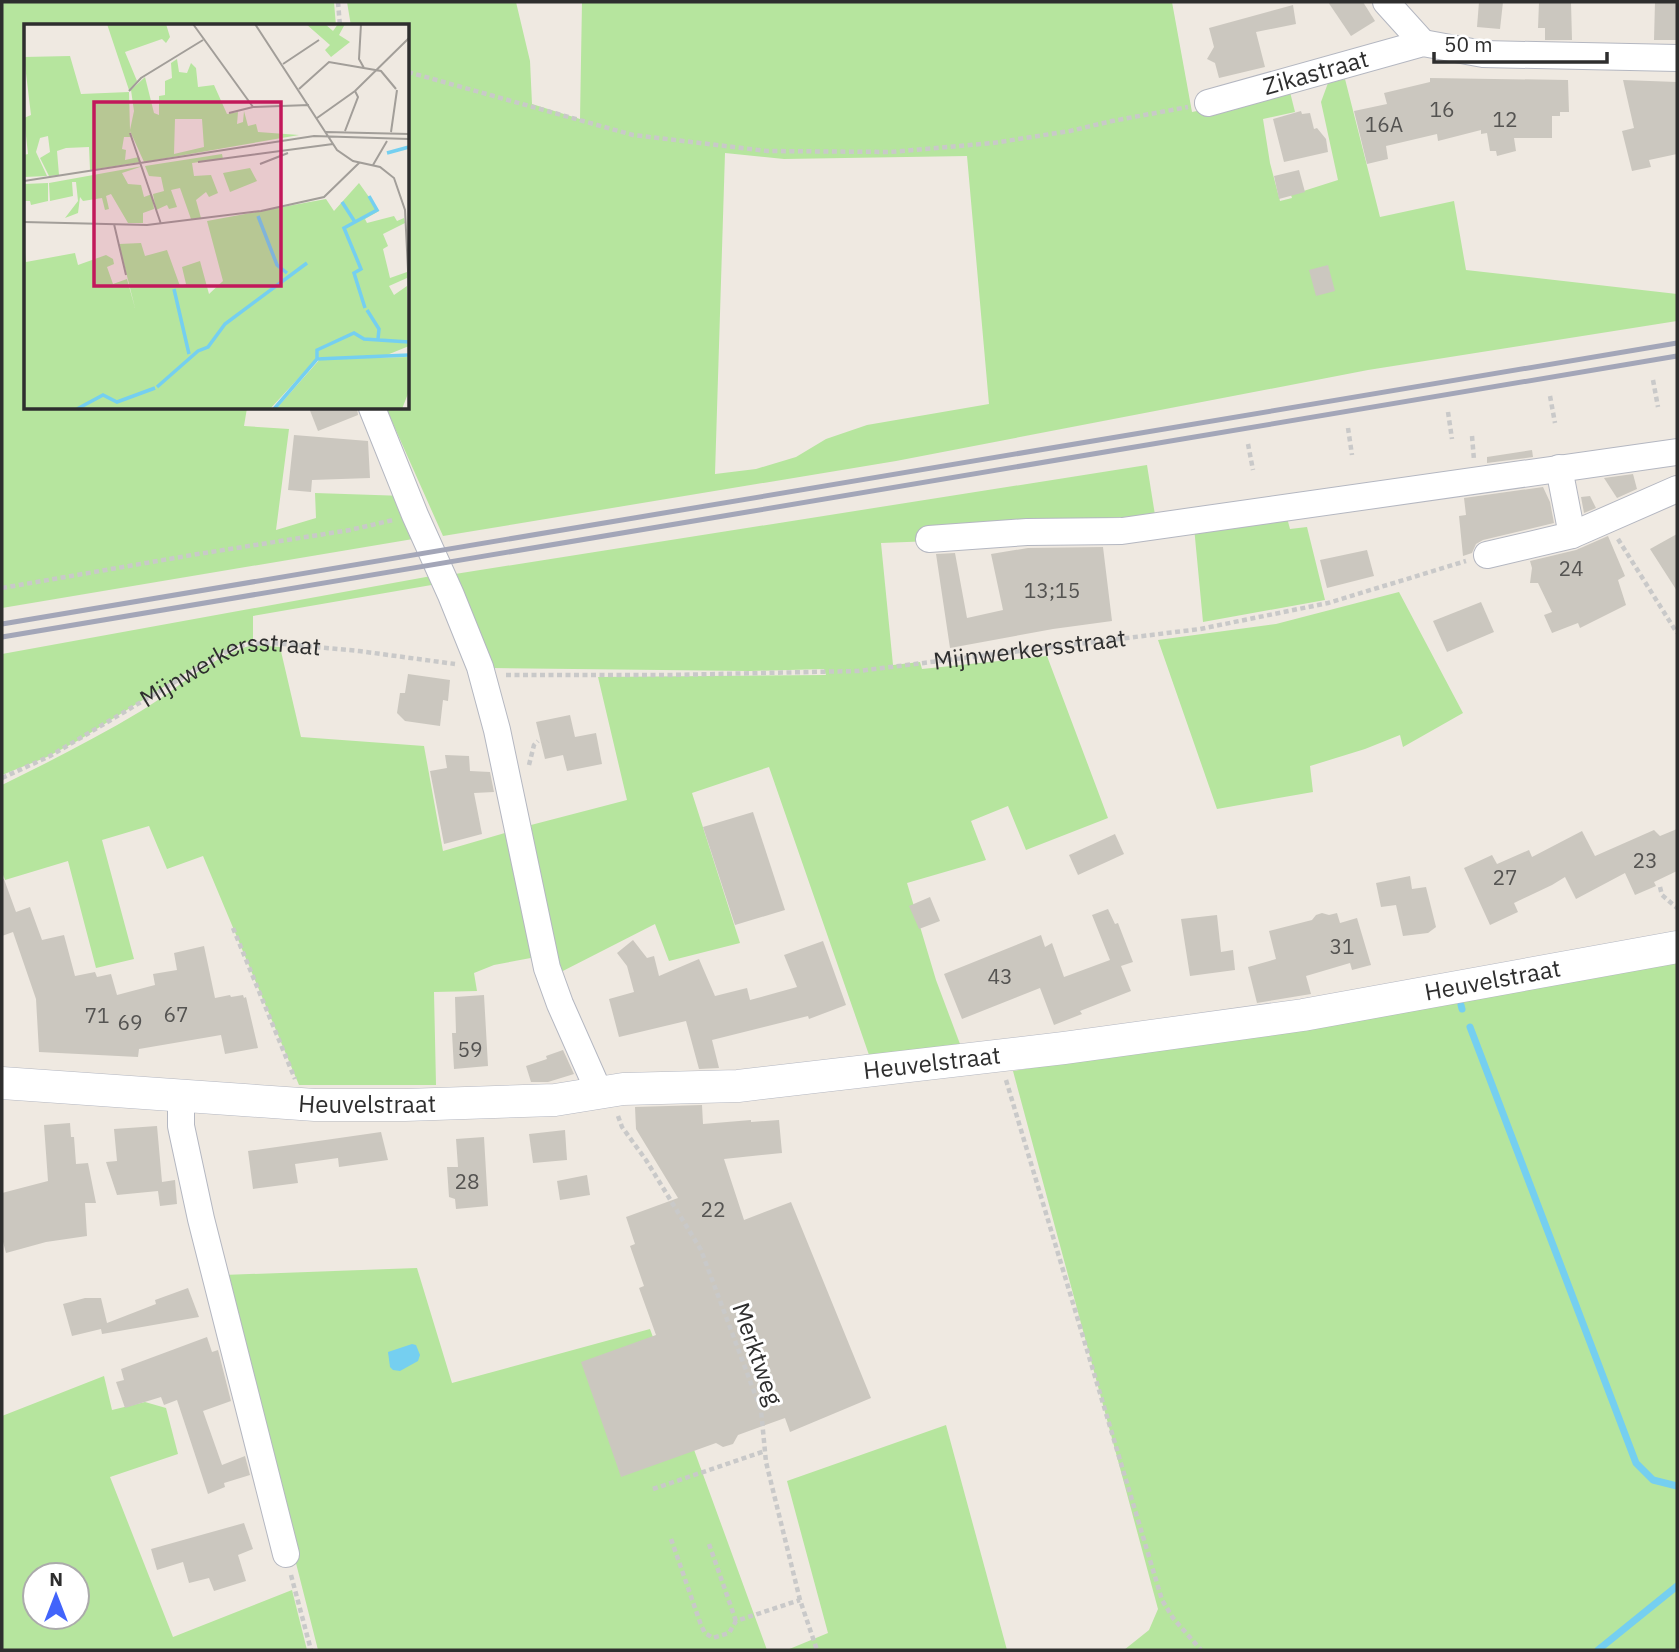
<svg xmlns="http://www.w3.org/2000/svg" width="1679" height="1652" viewBox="0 0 1679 1652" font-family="'IBM Plex Sans',sans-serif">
  <rect width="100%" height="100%" fill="#efe9e1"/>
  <g fill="#b6e59e" fill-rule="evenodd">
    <path d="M2,2h332l2,24h-310v382h221l-3,18 45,3 -13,101 40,-12 -1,-25 90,3 14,42 -417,70z"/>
    <path d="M347,2h169l14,59 2,43 48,15 2,-117h590l20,110 98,-20 5,20 -32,7 7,44 10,38 12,-3 -1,-3 47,-15 -17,-78 7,-19 17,-4 35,138 74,-16 12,69 211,24v27l-309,49 -472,91 -453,75 -57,-128h22v-382h-57zM725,153l59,6 183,-3 22,248 -122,21 -41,14 -30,18 -40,12 -41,5z"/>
    <path d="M1147,465l8,50 -145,9 -77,17 -52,2 12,122 27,-3 2,7 125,-13 61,162 -82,32 -18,-44 -37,15 15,39 -79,23 29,97 24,64 -91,11 -100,-288 -77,26 48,150 -71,18 -14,-37 -100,51 -24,-150 96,-25 -29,-123 228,-2 -2,-6 -74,2 -258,-3 -37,-94z"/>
    <path d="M1286,514l4,15 17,-2 18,73 -122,22 -9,-95z"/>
    <path d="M437,575l6,8 -190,33v24l-15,5 -41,21 -118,74 -32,17 -45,18v-121z"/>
    <path d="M1399,592l64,121 -60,34 -3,-12 -35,14 -55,17 3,26 -96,17 -59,-169 118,-16z"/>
    <path d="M253,645l27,2 21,90 123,9 19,105 72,-21 21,127 -42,8 -20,8 3,18 -43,1 2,93h-137l-96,-229 -36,13 -18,-43 -47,14 32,119 -38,9 -28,-107 -63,19 -3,-8v-87c47,-23 94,-47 139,-74 37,-22 70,-55 112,-66z"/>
    <path d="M1677,962v688h-553l25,-20 9,-21 -145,-538 559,-89z"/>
    <path d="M417,1268l35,115 198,-54 117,321h-449l-95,-375z"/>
    <path d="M104,1376l8,34 33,-8 21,6 12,46 -68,23 63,160 119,-47 15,60h-305v-234zM35,1575h42v42h-42z"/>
    <path d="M946,1425l61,225h-220l41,-17 -41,-152z"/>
  </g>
  <path fill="#75cff0" d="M412,1344l4,1 4,10 -2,6 -18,10 -7,-1 -3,-3 -2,-15z"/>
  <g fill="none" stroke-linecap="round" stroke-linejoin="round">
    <g stroke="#75cff0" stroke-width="7">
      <path d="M1461,1005l1,4"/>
      <path d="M1470,1027l166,436 17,17 24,6"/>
      <path d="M1598,1650l79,-64"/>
    </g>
  </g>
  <g fill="#cbc7bf">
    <path d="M1328,2h35l12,19 -24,15z"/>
    <path d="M1479,2h24l-3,27 -23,-2z"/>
    <path d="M1539,2h32l1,38h-27v-12h-7z"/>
    <path d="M1655,2h22v38h-23z"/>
    <path d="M1293,5l3,19 -40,8 9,35 -46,11 -4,-15 -8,-4 7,-12 -5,-19z"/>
    <path d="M1430,78l138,2 1,32h-9v4h-8v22h-38l2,13 -19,5 -1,-5h-6l-3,-18 -6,1v-4l-43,11 -1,-7 -51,12 2,13 -21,5 -13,-53 33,-7 -3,-11 46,-11z"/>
    <path d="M1623,80l54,2v72l-28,6 2,7 -19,4 -10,-40 12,-3z"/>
    <path d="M1301,111l1,3 8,-1 4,16 3,-1 9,11 2,13 -44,10 -11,-43z"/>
    <path d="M1299,170l6,22 -26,7 -5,-23z"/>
    <path d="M1328,265l7,26 -19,5 -7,-26z"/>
    <path d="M309,408h48l1,7 -40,16z"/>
    <path d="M294,435l74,6 2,37 -58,2 -1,12 -23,-2z"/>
    <path d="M1532,450l1,7 -46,6v-6z"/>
    <path d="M1633,474l4,15 -20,9 -13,-20z"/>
    <path d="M1543,487l7,15 4,21 -71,17 -7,4 -4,9 -9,3 -4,-40 7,-1 -2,-17z"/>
    <path d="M1590,496l6,12 -12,5 -3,-16z"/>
    <path d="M1677,534v57l-27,-42z"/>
    <path d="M1608,536l17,40 -7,4 8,25 -46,23 -2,-5 -26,10 -8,-18 8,-3 -14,-29h-8l2,-15 -2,-7 46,-11z"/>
    <path d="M1103,547l9,74 -59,8 -103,19 -14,-94 19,-1 12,65 36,-8 -12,-56 37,-6z"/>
    <path d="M1367,550l7,26 -47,12 -7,-28z"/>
    <path d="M1481,602l13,30 -47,20 -14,-31z"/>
    <path d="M408,674l42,6 -2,21 -5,-1 -3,26 -35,-5 -8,-8 3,-20h5z"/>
    <path d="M570,715l5,22 21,-4 6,31 -35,7 -4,-16 -18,4 -9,-37z"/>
    <path d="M445,755l24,1 1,15 20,1 4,20 -20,1 8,41 -38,10 -14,-73 17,-3z"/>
    <path d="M753,812l32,98 -50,15 -32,-98z"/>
    <path d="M1677,829v42l-23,11 2,4 -21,9 -10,-22 -49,26 -11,-22 -13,8 -38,18 4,9 -28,13 -26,-57 28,-13 5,9 32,-14 3,7 50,-26 13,25 59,-26 6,6z"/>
    <path d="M1115,834l9,20 -46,21 -9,-20z"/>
    <path d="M1410,876l2,13 14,-2 10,40 -8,6 -25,3 -7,-31 -15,2 -5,-24z"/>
    <path d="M2,879h2l12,33 14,-5 12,33 22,-5 11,41 20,-4 2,5 14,-3 6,21 38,-10 -2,-11 24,-4 -3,-17 30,-7 11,52 15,-3 1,2 12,-2 1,3 2,-1 12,51 -33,6 -4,-19 -82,14 -1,8 -99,-5 -3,-53 -23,-67 -11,4z"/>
    <path d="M930,897l10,24 -21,8 -10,-23z"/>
    <path d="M1108,909l7,15 3,-1 15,39 -12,4 10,25 -51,20 2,3 -28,11 -14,-37 -78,31 -18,-45 97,-39 4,12 7,-4 12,34 46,-17 -18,-45z"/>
    <path d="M1322,913l7,2 8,-2 3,10 17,-5 14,47 -19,5 -2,-7 -44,13 5,18 -54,9 -9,-36 28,-8 -7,-28 43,-11 4,-5z"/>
    <path d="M1217,915l4,37 12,-2 2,20 -45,6 -9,-57z"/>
    <path d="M633,940l14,18 7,-2 5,20 40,-17 16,37 32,-8 3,12 47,-13 -13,-32 39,-14 23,64 -37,14 -1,-3 -96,24 7,28 -20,1 -13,-48 -67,16 -10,-38 25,-7 -7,-26 -10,-13z"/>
    <path d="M484,995l4,71 -34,3 -2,-36h4l-1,-36z"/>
    <path d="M563,1050l11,24 -26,8h-17l-5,-16 21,-7 -1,-3z"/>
    <path d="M702,1105l1,19 48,-4v2l28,-2 3,33 -58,6 20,61 47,-18 80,196 -81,34 -5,-14 -47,17 -5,9 -10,3 -7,-4 -95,34 -40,-115 75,-27 -17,-47 5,-2 -14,-40 5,-2 -9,-27 52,-19 -42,-69 -1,-22z"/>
    <path d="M70,1123l1,14h3l2,27 12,-1 8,40h-11l2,33 -41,6 -40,11 -4,-15v-45l46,-12 -4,-56z"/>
    <path d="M157,1126l5,56 13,-2 2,24 -17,2 -2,-15 -41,4 -11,-33 11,-1 -3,-32z"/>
    <path d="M565,1130l2,30 -34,3 -4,-29z"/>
    <path d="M381,1132l7,28 -49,7 -1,-9 -43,6 3,19 -45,6 -5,-38z"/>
    <path d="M484,1137l4,69 -32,3 -1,-10 -6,-2 -2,-30h11l-2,-28z"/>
    <path d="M587,1175l3,20 -30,5 -3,-19z"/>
    <path d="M188,1288l11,29 -97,17 -1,-5 -29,7 -9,-32 22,-6h16l6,25 49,-19 -1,-4z"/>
    <path d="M207,1337l5,15 6,-2 13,51 -28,10 19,54 23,-9 5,19 -26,8 1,4 -17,7 -31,-94 -13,5 -3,-8 -36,11 -9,-26 8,-2 -3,-11z"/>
    <path d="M244,1523l9,26 -15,6 8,26 -32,10 -5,-13 -20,5 -6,-21 -26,8 -6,-21z"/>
  </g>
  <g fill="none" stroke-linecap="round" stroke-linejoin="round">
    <g stroke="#b4b7c1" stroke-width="28">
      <g id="minor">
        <path d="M1386,2l37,41"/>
        <path id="s3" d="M1208,103l215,-60 60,11 194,4"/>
        <path d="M372,408l43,107 36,80 29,72 17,63 50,238 13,36 39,88"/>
        <path d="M1559,468l13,67"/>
        <path d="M929,539l98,-7 95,-1 555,-79"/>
        <path d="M1487,555l85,-20 105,-46"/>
        <path d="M181,1097v29l20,93 85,335"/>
      </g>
    </g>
    <g stroke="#b4b7c1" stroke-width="33">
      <g id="tertiary">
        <path id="s4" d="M2,1083l313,22h90l150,-5 68,-11 115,-3 326,-38 239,-33 374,-68"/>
      </g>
    </g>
    <g stroke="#c9c9c9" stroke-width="4.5" stroke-dasharray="5 3.5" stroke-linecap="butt">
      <path d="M338,2l2,24"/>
      <path d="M408,72l225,63 134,16 123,1 103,-9 77,-12 42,-10 76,-14"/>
      <path d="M1653,380l5,27"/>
      <path d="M1550,396l5,27"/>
      <path d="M1448,412l4,27"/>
      <path d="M1348,428l4,27"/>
      <path d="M1472,436l2,24"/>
      <path d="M1248,444l5,26"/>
      <path d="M1618,539l59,94"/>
      <path d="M2,588l190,-33 158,-25 43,-10"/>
      <path id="s1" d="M506,675h163l189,-4 342,-42 128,-26 138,-42"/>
      <path d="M529,765l5,-20 4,-4"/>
      <path id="s2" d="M2,778l48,-22 167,-99 16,-9 16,-4 24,-1 86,8 96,13"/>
      <path d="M1660,887l2,8 15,13"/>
      <path d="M233,928l62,151"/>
      <path d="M1006,1080l156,520 11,18 28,32"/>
      <path d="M618,1116l4,11 24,33 55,90 60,160 5,52 34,138 17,50"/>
      <path d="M653,1489l112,-38"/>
      <path d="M671,1539l30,86 4,8 8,5 16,-5 7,-12 64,-21"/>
      <path d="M709,1544l27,77"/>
      <path d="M291,1575l20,75"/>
    </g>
    <use href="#minor" stroke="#fff" stroke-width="26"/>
    <use href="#tertiary" stroke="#fff" stroke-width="32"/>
    <g stroke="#a3a6b8" stroke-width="5">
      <path d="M2,624l1675,-281"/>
      <path d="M2,637l1675,-281"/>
    </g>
  </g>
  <g text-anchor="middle" stroke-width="6" stroke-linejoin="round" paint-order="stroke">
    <g font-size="21" fill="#555452">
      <text x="1442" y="117">16</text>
      <text x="1505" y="127">12</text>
      <text x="1384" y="132">16A</text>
      <text x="1571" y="576">24</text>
      <text x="1052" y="598">13;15</text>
      <text x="1645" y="868">23</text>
      <text x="1505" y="885">27</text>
      <text x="1342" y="954">31</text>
      <text x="1000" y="984">43</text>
      <text x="176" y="1022">67</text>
      <text x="97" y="1023">71</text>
      <text x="130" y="1030">69</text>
      <text x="470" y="1057">59</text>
      <text x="467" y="1189">28</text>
      <text x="713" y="1217">22</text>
    </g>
    <g font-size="24" fill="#2e2e2e" stroke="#fff">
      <text dy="8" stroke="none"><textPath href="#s3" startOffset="112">Zikastraat</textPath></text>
      <text dy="8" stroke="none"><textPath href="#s1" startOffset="525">Mijnwerkersstraat</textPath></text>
      <text dy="8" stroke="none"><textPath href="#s2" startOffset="257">Mijnwerkersstraat</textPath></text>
      <text dy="8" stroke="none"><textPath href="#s4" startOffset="1500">Heuvelstraat</textPath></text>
      <text dy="8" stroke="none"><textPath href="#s4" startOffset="933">Heuvelstraat</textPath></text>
      <text dy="8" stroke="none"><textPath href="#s4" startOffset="366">Heuvelstraat</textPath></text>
      <text transform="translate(757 1354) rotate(71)" y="8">Merktweg</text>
    </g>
  </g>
  <g transform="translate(24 24)">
    <rect width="385" height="385" fill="#efe9e1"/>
    <path d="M83,0h59l4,13 -4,6 -4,-4 -37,13 12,29 -8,9zM282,0h19l8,7 5,-7h7l-6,11 11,7 -19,15 -6,-7 5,-5zM46,32l11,38 48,-2 1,38 4,-19 -3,-21 14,-13 9,36 5,2v-19l6,-1v-14l7,-3 -1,-15 6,-4 2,13 8,1 4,-10 5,5 2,19 16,-2 13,29 11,-2 -1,12 6,-2 1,-11 4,15 8,-2 2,8 41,3 -155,27 -14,-31 1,6h-7l-2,12 4,1 -1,10 14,-3 2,5 -51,8 -1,-23 -23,1 -9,3 2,24 -10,1 -9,-18 10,-6 -2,-16 -8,2 -4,14 11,24 -23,1v-22l4,-1 -4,-36 7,-3 -7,-58zM151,95h27l2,28 -30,7zM198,130l1,5 -31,4 2,13 17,-1 7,18 -9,4 -3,-5 -10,8 5,18 -10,1 -11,-31 -9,2 6,17 -8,2 -2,-4 -11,5 -3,-16 11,-3 -3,-14 -12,-1 -4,-10zM119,142l-21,7 6,11 13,1 3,12 8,-3 2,15 -11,4v10h-15l-17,-29 -5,2 3,13 -4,1 -3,-12 -19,3 -3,-4 -2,16 -13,5 13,-17 -2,-19h-4l1,14 -23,5 -1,-18zM226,144l7,13 -27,11 -7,-19zM24,159v18l-17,4 -1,-4h-6v-17zM335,159l20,28 -14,8 2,4 27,-7 3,5 7,-3 1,5 -22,11 5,12 -5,3 7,29 17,-6v6l-18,8 5,9 13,-9 2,60 -27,11h-64l-48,52h-246v-166l2,19 49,-9 3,12 28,-10 7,4 1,5 -7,3 6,17 14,-5 8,29 -16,-64 22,-1 4,13 22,-6 13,36 6,-2 -4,-17 18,-6 9,33 14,-13 -16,-60 119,-22 8,12zM385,333v34l-7,18h-126l44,-50z" fill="#b6e59e" fill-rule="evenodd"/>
    <path fill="none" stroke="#75cff0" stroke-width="3.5" d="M363,129l22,-6M318,178l13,20M234,192l19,49 10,8M150,265l15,65M341,284l-11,-35 7,-4 -17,-41 33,-18 -8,-14M343,286l12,19 -1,10M293,335v-9l37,-17 10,6 45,3M133,363l41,-36 10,-4 17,-23 82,-61M53,385l26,-14 14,7 38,-14M250,385l43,-50 92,-4"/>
    <path fill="none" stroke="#a29e99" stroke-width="2" d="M169,0l60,83M231,0l82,126 16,11 27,6 14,11 11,32 4,80M337,0l-2,35 5,9M259,40l36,-24M275,65l30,-27 52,9 15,18M105,67l12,-13 62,-38M205,89l24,-6 56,-2M293,94l38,-27 54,-53M321,107l13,-34 -3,-6M302,108l83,2M367,108l6,-42M106,109l31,91M174,138l135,-18M236,140l28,-11M349,141l14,-24M0,157l290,-45 95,3M0,198l123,3 114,-14 63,-14 35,-34M90,200l12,51"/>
    <path fill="#c2185b" fill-opacity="0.15" stroke="#c2185b" stroke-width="3.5" d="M70,78h187v184h-187z"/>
    <rect width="385" height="385" fill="none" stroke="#2e2e2e" stroke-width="3.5"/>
  </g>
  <rect width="1679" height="1652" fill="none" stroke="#2e2e2e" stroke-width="7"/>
  <g transform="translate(56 1596)"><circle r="33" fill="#ffffff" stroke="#ababab" stroke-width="2"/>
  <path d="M0-5L12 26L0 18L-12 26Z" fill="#4264fb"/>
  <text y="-10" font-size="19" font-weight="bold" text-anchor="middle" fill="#2e2e2e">N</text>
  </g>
  <path d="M1434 52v10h173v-10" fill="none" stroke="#2e2e2e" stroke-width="3.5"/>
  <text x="1444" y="52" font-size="21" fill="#2e2e2e" stroke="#ffffff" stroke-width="5" paint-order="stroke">50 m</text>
</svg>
